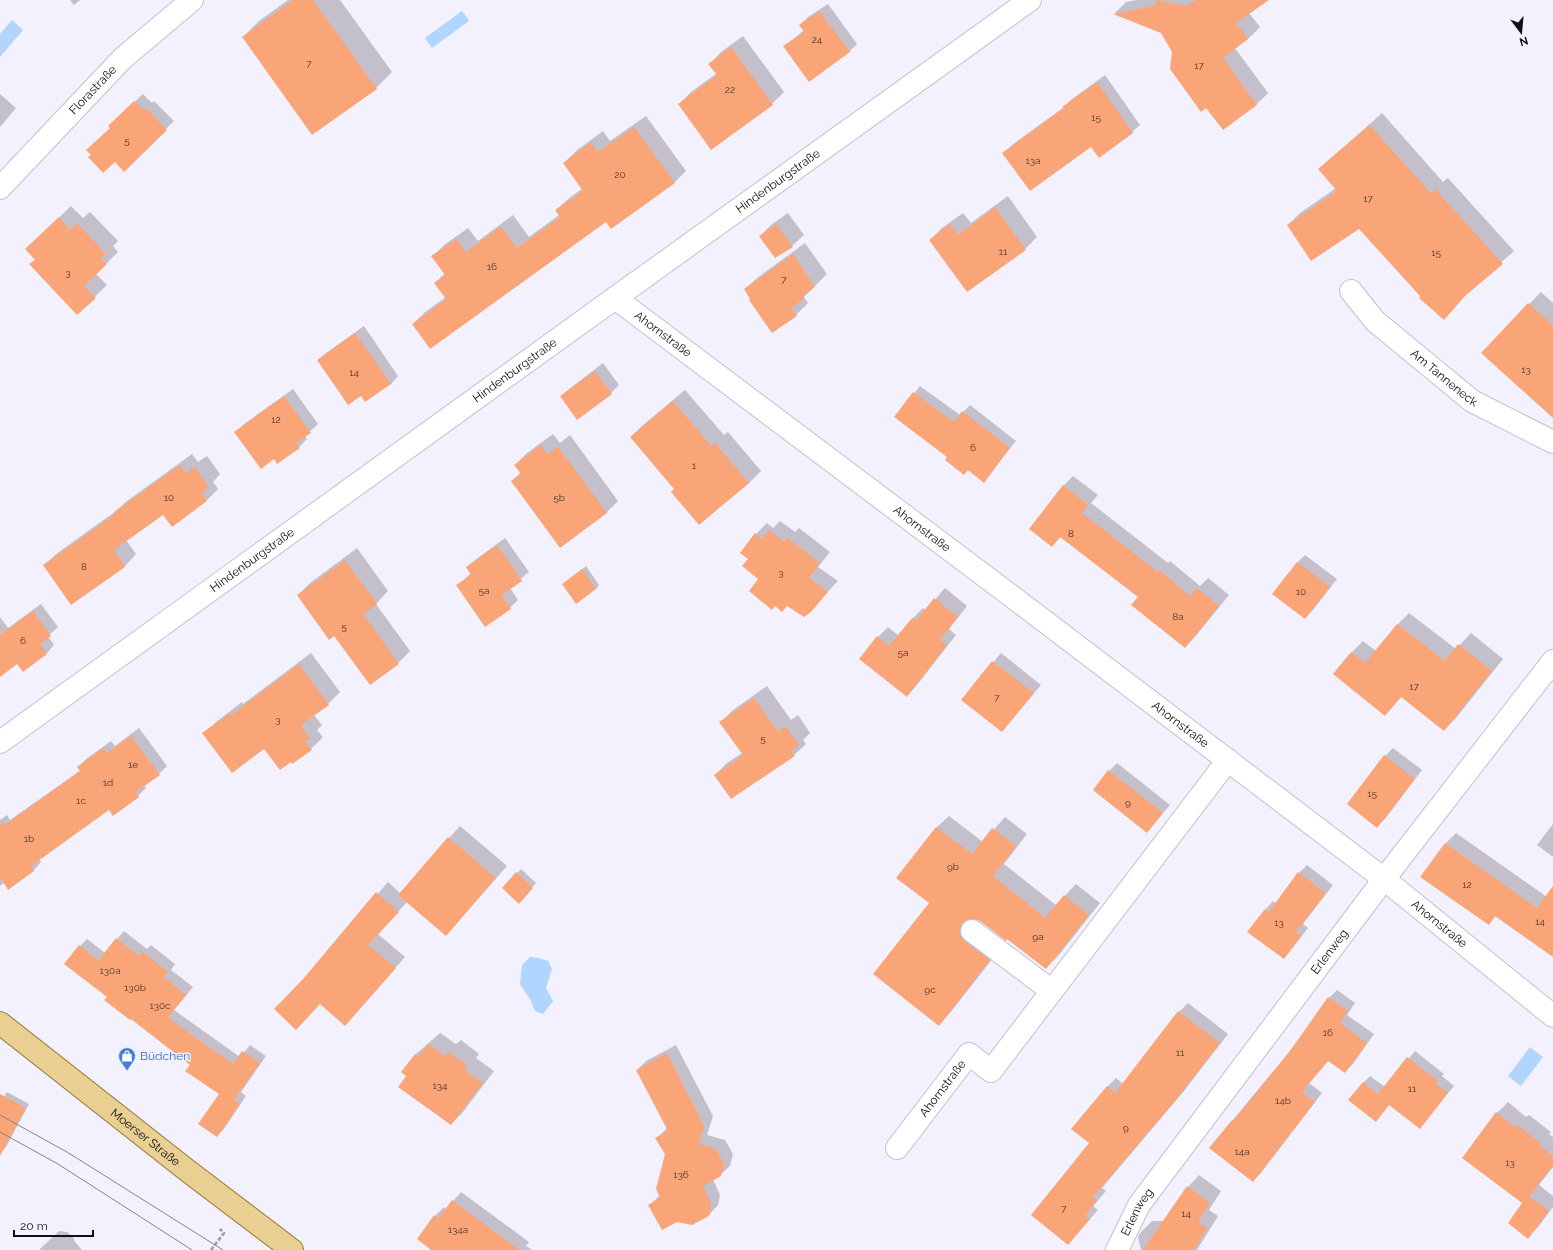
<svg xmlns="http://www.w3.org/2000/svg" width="1553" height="1250" viewBox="0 0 1553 1250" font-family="Raleway,sans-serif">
  <rect width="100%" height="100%" fill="#f4f1ff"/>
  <g fill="#b0d5fe">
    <path d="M462,11l7,10 -37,27 -7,-10z"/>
    <path d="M12,20l11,10 -23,27v-23z"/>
    <path d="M530,957l9,1 9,3 4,8 -6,19 7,13 -10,13 -8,-3 -4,-10 -11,-17 2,-19z"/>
    <path d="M1530,1047l13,10 -22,29 -13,-10z"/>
  </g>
  <g fill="#0003">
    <path d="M70,0h10l-6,5z"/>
    <path d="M288,0h52l52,72 -16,16 -133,-51 16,-16z"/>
    <path d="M1137,0h130l-18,13 11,14 -12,12 -13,9 33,45 -12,12 -83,-53 -11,-20 -47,-19 11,-11z"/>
    <path d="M828,4l29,40 -8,8 -64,-6 19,-16 -4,-5 8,-8z"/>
    <path d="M743,36l41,56 -12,12h-93l12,-12 26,-19 -7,-9 11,-12z"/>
    <path d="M1105,75l35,50 -8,7 -41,13 -87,8 8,-8 52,-38 8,-8z"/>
    <path d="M0,94l16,14 -16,19z"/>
    <path d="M143,94l9,9 2,-2 20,20 -50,49 -13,-42 -2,-2z"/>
    <path d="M1382,113l61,69 5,-4 66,73 -45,40 -14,15 -34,-10 -62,-69 -71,-2 12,-12 36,-25 -16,-19z"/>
    <path d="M646,116l40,55 -12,12 -261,141 12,-12 21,-15 -11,-14 10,-10 -12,-17 11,-11 24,-17 10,13 35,-26 16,22 30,-22 -3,-5 12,-11 15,-11 -19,-25 12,-12 27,-20 7,10z"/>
    <path d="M1008,196l29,41 -12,12 -58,42 -37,-51 12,-12 21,-15 8,10z"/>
    <path d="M71,206l12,12 7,-6 28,29 -5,5 5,6 -22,22 11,11 -30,29 -46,-50 5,-5 -10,-10z"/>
    <path d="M788,213l16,22 -12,11 -32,-10 12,-12z"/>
    <path d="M805,243l22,31 -23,23 4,6 -12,12 -45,-16 -6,-10 12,-11z"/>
    <path d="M1541,292l12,11v107l-71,-57z"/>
    <path d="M364,326l34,50 -7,8 -30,10 -43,-34 8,-7z"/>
    <path d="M603,363l16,22 -8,8 -50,4 8,-8z"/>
    <path d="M920,386l40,29 10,-10 46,36 -33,40 -88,-64z"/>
    <path d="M293,389l25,35 -13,12 2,3 -8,8 -25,11 -38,-26 8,-8z"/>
    <path d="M685,390l39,45 4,-3 33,39 -12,12 -50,41 -24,-35 -44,-52 12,-12z"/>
    <path d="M553,434l7,9 10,-8 48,66 -12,12 -94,-32 9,-9 -6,-7 12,-12z"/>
    <path d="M192,454l6,8 9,-6 13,18 -7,8 5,7 -12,12 -43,13 -37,26 10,14 -11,12 -54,37 -27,-37 12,-12 60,-43 11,-10z"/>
    <path d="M1073,476l25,19 -7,8 77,60 2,-2 30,25 8,-8 21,17 -34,42 -10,10 -45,-51 -79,-59 -9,8 11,-59z"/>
    <path d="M780,521l15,11 4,-4 31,24 -12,15 20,14 -28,30 -50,-32 -11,-20 -7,-7 14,-18 11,-11 6,5z"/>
    <path d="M505,538l24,34 -19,16 8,12 -8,8 -52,-23 13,-12 -4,-5 8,-8z"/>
    <path d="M357,548l31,43 -12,13 34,47 -12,12 -64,-28 -36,-40 12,-12z"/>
    <path d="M1305,555l32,24 -24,31 -8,8 -8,-55z"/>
    <path d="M586,566l13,19 -3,4 -33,-5z"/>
    <path d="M945,588l22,18 -18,23 7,6 -39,50 -10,10 -29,-58 10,-10 11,9 14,-18 10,-10 3,2z"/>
    <path d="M41,604l17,23 -10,9 6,9 -7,8 -24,18 -6,-8 -17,12v-58l8,11z"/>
    <path d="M1409,613l47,36 15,-16 32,26 -47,59 -12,12 -42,-34 -17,18 -51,-40 18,-22 11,-11 13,10 21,-26z"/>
    <path d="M311,653l29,39 -12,12 -14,11 8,10 -5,5 6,7 -12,12 -18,14 -28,-15 -61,-14 12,-12 26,-20 1,2z"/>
    <path d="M1001,653l40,32 -39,46 -40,-31z"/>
    <path d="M767,686l24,34 7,-5 12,18 -7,7 3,4 -12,11 -79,20 12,-12 15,-10 -21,-31 12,-12z"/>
    <path d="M139,728l28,38 -8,8 -15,11 2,3 -8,8 -29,13 -70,50 2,3 -7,8 -25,18 -4,-6 -5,4v-66l7,-5 3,5 71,-50 -3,-3 8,-8 25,-18 4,5z"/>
    <path d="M1393,748l29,22 -37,49 -8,7 -29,-22 37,-48z"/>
    <path d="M1117,763l53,42 -23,26 -38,-60z"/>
    <path d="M949,816l34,26 22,-25 22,17 -23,30 52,41 20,-21 24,19 -42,53 -12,12 -39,-30 -27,-18 -9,-2 1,6 29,24 -51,65 -11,12 -9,-122 -32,-25 39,-51z"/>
    <path d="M1553,824v33l-16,-12z"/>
    <path d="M460,826l47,40 -61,69 -39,-33 -29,32 27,23 -60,68 -25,-22 -27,-11 95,-110 12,11z"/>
    <path d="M1456,833l91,64 6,-5v64l-57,-40 -8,8 -66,-47 24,-34z"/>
    <path d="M1307,865l26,20 -30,39 5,4 -17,22 -7,8 -35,-26 17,-23 7,-8 3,2 23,-30z"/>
    <path d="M521,869l15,14 -17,19 -16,-14z"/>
    <path d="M124,931l23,18 4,-4 24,19 -4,6 22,17 -19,23 66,47 10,-12 16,11 -25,36 5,4 -22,33 -7,7 3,-42 -29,-29 -83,-68 -28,-51 7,-7 18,14z"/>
    <path d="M1337,990l18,13 -8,12 27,19 -21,30 -8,8 -16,-12 -20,23 13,10 -61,80 -8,8 -21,-60 58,-70 39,-53z"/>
    <path d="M1188,1003l40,31 -44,57 -82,97 4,3 -13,15 5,4 -30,34 22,-101 17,-56 9,-9 7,6 56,-72z"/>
    <path d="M440,1033l16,11 5,-4 18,14 -3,4 18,13 -31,41 -12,12 -48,-52 13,-18z"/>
    <path d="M676,1045l37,71 -6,19 18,5 8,14 -3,12 -10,9 -7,4 7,16 -2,10 -9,10 -59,-10 10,-10 6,-41 -9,-16 10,-10 -30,-58 9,-9z"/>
    <path d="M1415,1051l29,23 -2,2 12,10 -34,41 -30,-23 -15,17 -12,-38 7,-7 15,11z"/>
    <path d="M7,1092l22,12 -23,43 -4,4 -2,-1v-47z"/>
    <path d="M1508,1102l18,15 3,-2 22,17 -2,2 4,3v30l-14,18 14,11v11l-15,20 -10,10 -4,-34 -27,-90z"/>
    <path d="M1199,1175l22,16 -12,19 9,6 -21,34h-56l-3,-13 2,-4 12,-12h12l24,-34z"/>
    <path d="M461,1192l68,50 -3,4 6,4h-99l-15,-11 17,-23 9,-9 2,2z"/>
    <path d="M59,1231l8,1 6,5 2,5 7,8h-43z"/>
  </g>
  <g fill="#f9a577">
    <path d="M293,0h20l64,89 -65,46 -70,-98z"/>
    <path d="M1157,0l29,6 10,-6h73l-33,23 12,16 -25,19 34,47 -34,25 -17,-22 -5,4 -31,-43 2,-17 -11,-19 -48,-19 41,-8z"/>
    <path d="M819,11l31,41 -41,30 -26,-36 21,-14 -5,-7z"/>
    <path d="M731,47l42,58 -62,45 -33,-46 39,-29 -9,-11z"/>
    <path d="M1097,82l36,51 -34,25 -8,-11 -61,44 -28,-38 62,-45 -2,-1z"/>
    <path d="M134,101l10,9 2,-2 21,22 -43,42 -9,-10 -12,11 -15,-16 3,-2 -5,-5 24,-22 -2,-2z"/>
    <path d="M1369,125l62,68 4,-4 68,75 -38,32 -21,24 -25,-22 1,-2 -61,-67 -48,32 -24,-36 50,-34 -19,-22z"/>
    <path d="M634,127l41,56 -64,46 -5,-7 -176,127 -18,-25 34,-25 -12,-16 11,-8 -14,-19 25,-17 10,13 35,-26 16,22 43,-31 -5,-7 28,-19 -20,-28 28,-21 7,10z"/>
    <path d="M995,207l31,43 -59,42 -38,-52 21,-16 8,11z"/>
    <path d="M59,217l11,13 7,-7 29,31 -5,5 6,5 -23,22 12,12 -19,17 -48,-51 6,-4 -10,-11z"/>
    <path d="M776,224l17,23 -18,11 -16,-22z"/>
    <path d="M793,254l22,33 -13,9 2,3 -13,9 6,8 -25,17 -23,-33 1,-1 -6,-10z"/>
    <path d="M1528,303l25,22v93l-72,-65z"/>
    <path d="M355,333l36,51 -26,18 -4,-6 -13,9 -31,-45z"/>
    <path d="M595,371l17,23 -35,26 -17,-24z"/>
    <path d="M913,392l41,30 8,-11 48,37 -26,35 -16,-13 -4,5 -19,-15 2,-3 -53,-40z"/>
    <path d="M284,396l27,37 -15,10 4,5 -23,16 -3,-5 -13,10 -27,-37z"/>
    <path d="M673,401l38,45 4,-3 34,40 -50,42 -28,-33 3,-3 -44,-52z"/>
    <path d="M541,445l6,9 11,-7 49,66 -47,35 -49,-67 10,-7 -7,-9z"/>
    <path d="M180,465l6,8 9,-6 14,20 -8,6 6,8 -35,26 -9,-12 -49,35 11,17 -54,38 -28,-40 72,-51 -1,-2z"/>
    <path d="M1063,485l25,20 -6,8 76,59 1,-2 31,26 7,-8 22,18 -34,42 -54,-43 7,-8 -78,-60 -8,10 -23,-18z"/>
    <path d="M769,530l15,12 4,-4 32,25 -11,15 19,14 -17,20 -7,5 -17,-11 -5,6 -7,-6 -3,4 -23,-19 9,-12 -16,-13 6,-7 -8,-6 15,-20 7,6z"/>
    <path d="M497,545l25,36 -20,14 9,14 -26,18 -29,-42 15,-10 -5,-8z"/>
    <path d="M345,560l32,44 -14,10 36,50 -29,21 -36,-49 -5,4 -32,-45z"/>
    <path d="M1297,562l33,25 -25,32 -33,-25z"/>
    <path d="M582,569l14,20 -20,15 -14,-20z"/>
    <path d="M934,598l24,19 -18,23 7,5 -40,52 -48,-38 18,-23 12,10 23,-28 4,3z"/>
    <path d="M33,611l18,25 -11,8 7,10 -24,18 -6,-8 -17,13v-42z"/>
    <path d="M1397,624l48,37 13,-17 34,27 -48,60 -43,-34 -16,19 -52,-42 18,-22 14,11z"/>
    <path d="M992,661l42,32 -32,39 -41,-32z"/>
    <path d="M299,664l30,41 -28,20 9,13 -5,3 7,9 -20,14 -1,-2 -11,8 -16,-21 -32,24 -30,-40 28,-20 1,2z"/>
    <path d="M754,698l24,34 7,-6 14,19 -8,6 4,5 -64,43 -17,-24 29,-20 -24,-33z"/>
    <path d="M131,736l29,39 -24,17 3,5 -26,19 -4,-6 -78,56 3,5 -26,19 -8,-13v-53h6l74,-53 -3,-4 26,-19 4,5z"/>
    <path d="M1384,755l31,24 -38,49 -30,-24z"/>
    <path d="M1108,770l55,43 -16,20 -54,-43z"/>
    <path d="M936,827l36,27 20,-26 24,18 -23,30 52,42 19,-23 25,20 -43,54 -39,-30 -1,2 -26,-20 -7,-2 -6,1 -5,3 -2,6 1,7 3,5 26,19 -51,66 -66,-52 56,-71 -33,-25z"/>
    <path d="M448,837l48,41 -50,58 -48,-41z"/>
    <path d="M1445,843l92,65 16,-22v71l-58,-41 -6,9 -69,-48z"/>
    <path d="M516,872l17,16 -14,16 -17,-16z"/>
    <path d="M1298,872l28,21 -30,39 5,4 -17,23 -37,-27 18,-23 4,3z"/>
    <path d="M376,892l23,20 -31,33 28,23 -51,58 -25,-22 -24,26 -22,-21 30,-31z"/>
    <path d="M116,938l23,18 4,-4 25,20 -4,5 22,18 -18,23 65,46 9,-13 18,12 -26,37 6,4 -23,33 -19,-13 21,-30 -34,-23 5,-6 -59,-46 -1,1 -26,-20 3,-3 -43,-33 15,-19 19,16z"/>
    <path d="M1328,997l20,14 -8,12 27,20 -22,30 -17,-12 -26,31 13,10 -62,80 -44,-34 23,-28 1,1 57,-70z"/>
    <path d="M1178,1011l42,32 -45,58 -82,96 4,4 -12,15 5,3 -22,26 -37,-30 58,-72 -18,-14 36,-43 8,7z"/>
    <path d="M428,1044l17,12 3,-4 20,14 -3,5 18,12 -32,42 -53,-38 8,-11 -5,-4 14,-18 4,2z"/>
    <path d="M667,1053l37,73 -5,18 17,5 8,15 -3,12 -18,10 8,18 -2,12 -17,9 -15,-3 -15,8 -14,-25 12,-7 -4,-9 9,-35 -10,-16 13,-7 -32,-61z"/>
    <path d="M1407,1057l31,24 -2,3 12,9 -28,36 -31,-24 -13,17 -28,-22 15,-18 15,12z"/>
    <path d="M0,1094l26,14 -26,48z"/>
    <path d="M1496,1112l19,15 2,-2 24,18 -2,2 14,11v10l-24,30 20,15 -21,28 -20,-16 14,-20 -60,-45z"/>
    <path d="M1187,1186l23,17 -12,19 9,6 -13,22h-51z"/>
    <path d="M452,1200l67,50h-88l-14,-11 17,-24 4,4z"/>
  </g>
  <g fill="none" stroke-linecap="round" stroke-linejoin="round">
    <g stroke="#c3bfd0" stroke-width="24">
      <g id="minor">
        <path id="s1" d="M0,188l123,-130 69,-58"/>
        <path id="s2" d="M1351,291l24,30 97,80 81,41"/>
        <path id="s3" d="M615,298l395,297 374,284 169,137"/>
        <path id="s4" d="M0,742l615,-444 415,-298"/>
        <path d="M972,931l80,60"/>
        <path id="s5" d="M897,1148l72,-94 22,17 237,-311"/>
        <path id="s6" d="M1117,1250l22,-45 245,-326 169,-218"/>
      </g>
    </g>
    <g stroke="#947737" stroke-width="24">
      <g id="major">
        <path id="s7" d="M0,1023l188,148 104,79"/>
      </g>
    </g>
    <path stroke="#9b99a4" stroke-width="2.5" stroke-dasharray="4 2" stroke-linecap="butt" d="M211,1250l13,-17 -4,-4"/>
    <use href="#minor" stroke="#fff" stroke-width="22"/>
    <use href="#major" stroke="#e9cf92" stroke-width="22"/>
    <g stroke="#85838c" stroke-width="1">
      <path d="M0,1115l67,37 156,98"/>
      <path d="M0,1132l58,32 134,86"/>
    </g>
  </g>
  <defs>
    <g id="shop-pin" transform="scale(0.9)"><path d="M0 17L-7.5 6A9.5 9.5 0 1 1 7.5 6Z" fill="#3f7fe0" stroke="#f4f1ff"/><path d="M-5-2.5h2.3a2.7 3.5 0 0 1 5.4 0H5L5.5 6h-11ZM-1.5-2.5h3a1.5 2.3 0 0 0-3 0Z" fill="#fff"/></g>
  </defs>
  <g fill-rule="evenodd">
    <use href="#shop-pin" x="127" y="1056"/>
  </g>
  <g text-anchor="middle" stroke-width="3" stroke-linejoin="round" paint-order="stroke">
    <g font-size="10" fill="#4a342c">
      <text x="817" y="43">24</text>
      <text x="309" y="67">7</text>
      <text x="1199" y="69">17</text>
      <text x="730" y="93">22</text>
      <text x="1096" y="121">15</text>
      <text x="127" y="144">5</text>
      <text x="1033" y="164">13a</text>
      <text x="620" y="178">20</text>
      <text x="1368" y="202">17</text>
      <text x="1003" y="255">11</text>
      <text x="1436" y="256">15</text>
      <text x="492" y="270">16</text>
      <text x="68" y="276">3</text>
      <text x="784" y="283">7</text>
      <text x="1526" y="373">13</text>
      <text x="354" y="376">14</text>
      <text x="276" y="423">12</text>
      <text x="973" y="451">6</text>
      <text x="694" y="469">1</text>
      <text x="169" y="501">10</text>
      <text x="559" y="501">5b</text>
      <text x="1071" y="537">8</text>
      <text x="84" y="570">8</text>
      <text x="781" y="576">3</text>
      <text x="484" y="594">5a</text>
      <text x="1301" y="595">10</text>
      <text x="1178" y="620">8a</text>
      <text x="344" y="630">5</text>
      <text x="23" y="644">6</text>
      <text x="903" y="656">5a</text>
      <text x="1414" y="690">17</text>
      <text x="997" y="701">7</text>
      <text x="278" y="723">3</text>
      <text x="763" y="742">5</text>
      <text x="133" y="768">1e</text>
      <text x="108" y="786">1d</text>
      <text x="1372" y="797">15</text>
      <text x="81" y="804">1c</text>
      <text x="1128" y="806">9</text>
      <text x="29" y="842">1b</text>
      <text x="953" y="870">9b</text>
      <text x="1467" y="888">12</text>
      <text x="1540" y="925">14</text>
      <text x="1279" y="926">13</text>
      <text x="1038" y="940">9a</text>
      <text x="110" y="974">130a</text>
      <text x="135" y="991">130b</text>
      <text x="930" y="993">9c</text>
      <text x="160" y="1009">130c</text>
      <text x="1328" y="1036">16</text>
      <text x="1180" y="1056">11</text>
      <text x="440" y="1089">134</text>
      <text x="1412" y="1092">11</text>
      <text x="1283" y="1104">14b</text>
      <text x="1126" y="1131">9</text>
      <text x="1242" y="1155">14a</text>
      <text x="1510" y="1166">13</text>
      <text x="681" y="1178">136</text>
      <text x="1064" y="1212">7</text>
      <text x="1186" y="1217">14</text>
      <text x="458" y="1233">134a</text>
    </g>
    <g font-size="12" fill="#0f0e13" stroke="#f4f1ff">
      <text dy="4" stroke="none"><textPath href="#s1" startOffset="135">Florastraße</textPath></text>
      <text dy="4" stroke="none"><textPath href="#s4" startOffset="959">Hindenburgstraße</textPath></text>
      <text dy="4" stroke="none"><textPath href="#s3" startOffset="60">Ahornstraße</textPath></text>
      <text dy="4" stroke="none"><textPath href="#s4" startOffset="635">Hindenburgstraße</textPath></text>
      <text dy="4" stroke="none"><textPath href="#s2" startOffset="128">Am Tanneneck</textPath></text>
      <text dy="4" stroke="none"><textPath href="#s3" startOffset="384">Ahornstraße</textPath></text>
      <text dy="4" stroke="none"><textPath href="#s4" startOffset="311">Hindenburgstraße</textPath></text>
      <text dy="4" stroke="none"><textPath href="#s3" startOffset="708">Ahornstraße</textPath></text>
      <text dy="4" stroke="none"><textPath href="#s3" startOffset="1035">Ahornstraße</textPath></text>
      <text dy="4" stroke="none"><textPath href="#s6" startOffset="367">Erlenweg</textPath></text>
      <text dy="4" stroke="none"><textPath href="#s5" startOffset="75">Ahornstraße</textPath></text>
      <text dy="4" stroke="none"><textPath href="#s7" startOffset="185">Moerser Straße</textPath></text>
      <text dy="4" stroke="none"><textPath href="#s6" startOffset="43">Erlenweg</textPath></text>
    </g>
    <g font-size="12" fill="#366cbe" stroke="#f4f1ff" text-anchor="start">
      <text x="140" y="1060">Büdchen</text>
    </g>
  </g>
  <g transform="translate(1521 32) rotate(164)" stroke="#f4f1ff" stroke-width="3" paint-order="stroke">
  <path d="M0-3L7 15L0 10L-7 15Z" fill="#0f0e13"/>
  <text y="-6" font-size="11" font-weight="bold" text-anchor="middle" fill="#0f0e13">N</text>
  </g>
  <path d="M14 1230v6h79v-6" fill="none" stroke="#0f0e13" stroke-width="2"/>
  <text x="20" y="1230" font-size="12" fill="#0f0e13" stroke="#f4f1ff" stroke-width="3" paint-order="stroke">20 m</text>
</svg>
